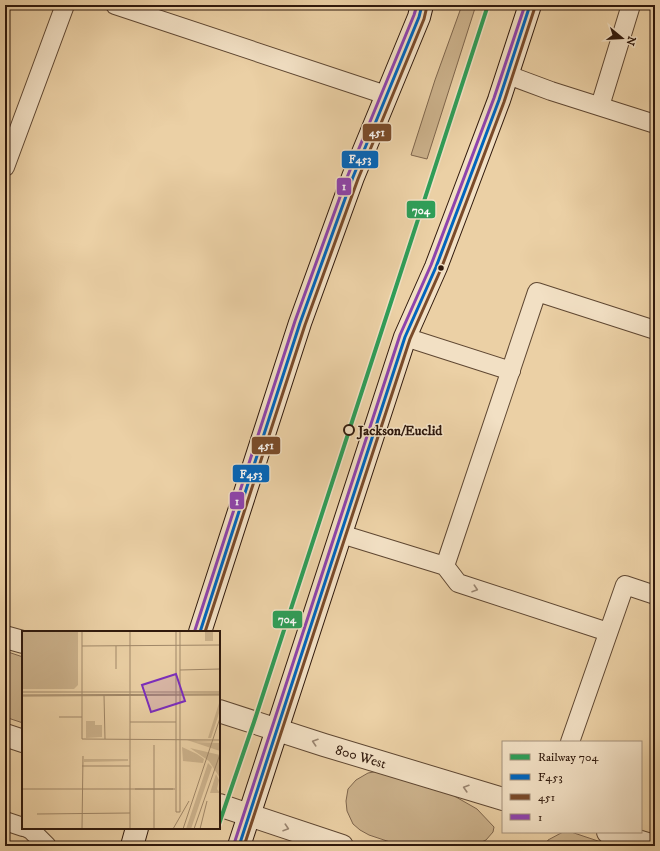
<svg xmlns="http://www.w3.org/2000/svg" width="660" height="851" viewBox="0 0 660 851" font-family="'IM FELL DW Pica',serif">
  <rect width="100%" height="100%" fill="#ebd0a5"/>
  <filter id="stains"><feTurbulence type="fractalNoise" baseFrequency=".005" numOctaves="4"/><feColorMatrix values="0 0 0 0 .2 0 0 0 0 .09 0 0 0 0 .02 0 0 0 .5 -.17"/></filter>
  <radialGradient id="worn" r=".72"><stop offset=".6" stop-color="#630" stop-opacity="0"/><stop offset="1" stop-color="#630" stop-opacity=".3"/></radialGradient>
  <g fill="#cbb18b" stroke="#7e654c">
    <path d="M462,5h14l-49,154 -16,-4 24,-75z"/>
    <path d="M5,651l18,6v66l-18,-6z"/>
    <path d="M379,771l70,22 28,16 17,18 -1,5 -7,8 -13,6h-71l-33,-11 -9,-5 -7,-6 -6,-13 -1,-10 2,-12 8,-9 12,-7z"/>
    <path d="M563,832h8l42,14h-67l2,-6z"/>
  </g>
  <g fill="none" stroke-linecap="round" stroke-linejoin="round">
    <g stroke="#5f4732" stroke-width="20">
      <g id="lane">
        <path d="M115,5l271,90"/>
        <path d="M508,75l43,16 104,33"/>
        <path d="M600,106l31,-101"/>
        <path d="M5,167l60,-162"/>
        <path d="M405,337l106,34"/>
        <path d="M341,534l104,32 13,17 150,49"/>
        <path d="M445,566l92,-274 118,38"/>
        <path d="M570,742l55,-157 30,10"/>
        <path d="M5,821l18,6"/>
        <path d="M27,828l4,2 16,16"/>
      </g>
    </g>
    <g stroke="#5f4732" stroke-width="24">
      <g id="street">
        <path d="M5,637l18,5"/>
        <path id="s1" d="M219,711l105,34 179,54"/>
        <path d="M5,735l18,6"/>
        <path d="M219,805l123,41"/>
        <path d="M608,832l46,14"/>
      </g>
    </g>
    <g stroke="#30190c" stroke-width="24">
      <g id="secondary">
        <path d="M200,632l100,-309 53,-146 66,-160 3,-12"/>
        <path d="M132,846l5,-18"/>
        <path d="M239,846l166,-509 31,-70 25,-66 38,-101 31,-95"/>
      </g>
    </g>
    <use href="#lane" stroke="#f2e0c4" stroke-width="18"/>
    <use href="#street" stroke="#f2e0c4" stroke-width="22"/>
    <use href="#secondary" stroke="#f2e0c4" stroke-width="22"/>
    <g stroke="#f2e0c4" stroke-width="6">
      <g id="bus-1">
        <path d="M200,632l100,-309 53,-146 66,-160 3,-12"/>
        <path d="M239,846l166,-509 31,-70 25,-66 38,-101 31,-95"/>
      </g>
    </g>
    <g stroke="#f2e0c4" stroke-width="6">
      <g id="bus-2">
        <path d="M205,632l100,-307 53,-146 66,-160 3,-13"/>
        <path d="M244,846l166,-507 31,-70 25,-66 38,-101 31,-95"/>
      </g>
    </g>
    <g stroke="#f2e0c4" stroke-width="6">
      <g id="bus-3">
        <path d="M195,630l100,-309 53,-146 66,-160 3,-10"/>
        <path d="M234,844l166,-509 31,-70 25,-66 38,-101 31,-93"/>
      </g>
    </g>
    <use href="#bus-1" stroke="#0065bd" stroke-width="3"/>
    <use href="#bus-2" stroke="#7a4b2a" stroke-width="3"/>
    <use href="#bus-3" stroke="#8e44ad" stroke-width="3"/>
    <g stroke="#f2e0c4" stroke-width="7">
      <path id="rail-1" d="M219,824l35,-102 234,-717"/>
    </g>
    <use href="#rail-1" stroke="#2e9e58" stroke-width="4"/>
  </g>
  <defs><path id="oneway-chevron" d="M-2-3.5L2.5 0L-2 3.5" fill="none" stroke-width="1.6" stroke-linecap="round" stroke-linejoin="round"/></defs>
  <g stroke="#9b8671">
    <use href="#oneway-chevron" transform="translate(475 589) rotate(18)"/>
    <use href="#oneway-chevron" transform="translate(315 742) rotate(-162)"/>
    <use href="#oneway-chevron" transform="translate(466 788) rotate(-163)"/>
    <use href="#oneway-chevron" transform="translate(286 828) rotate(18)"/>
  </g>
  <circle fill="#30190c" stroke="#f2e0c4" stroke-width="1.5" cx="441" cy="268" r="3.5"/>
  <circle fill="#f2e0c4" stroke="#30190c" stroke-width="2" cx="349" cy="430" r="5"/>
  <g text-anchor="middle" stroke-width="3" stroke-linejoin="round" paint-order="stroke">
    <g font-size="14" font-weight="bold" fill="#30190c" stroke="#f2e0c4" text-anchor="start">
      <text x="358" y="435">Jackson/Euclid</text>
    </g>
    <g font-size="14" fill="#30190c" stroke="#f2e0c4">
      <text dy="5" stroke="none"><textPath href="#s1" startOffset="149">800 West</textPath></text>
    </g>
  </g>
  <g transform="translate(22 631)">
    <rect width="198" height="198" fill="#ebd0a5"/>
    <path d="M0,0h56v54l-4,4h-52zM183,0h15v1h-7v9h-8zM198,69v10l-9,28h-3zM64,90h9v4h7v12l-16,1zM165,109l33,1 -26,1 26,1v8zM160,116l15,7 7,5 -1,4 -20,-2zM168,117l30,7v23l-11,-17zM62,128h44v2l-44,1zM186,132l4,4 -21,62h-5zM194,143l3,6 -2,9 3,4h-10z" fill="#cbb18b"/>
    <path fill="none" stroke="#a08768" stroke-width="1" d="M60,0v108l138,1M108,0v198M154,0v181h4v-181M60,15l138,-1M94,38v-23M158,39l40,-1M0,61h198M0,64l198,-1M82,64l1,44M0,65l198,-1M37,86h23M108,91h46M132,114v84M60,135h48M0,158h153M113,158h38M15,183l93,-1M60,198l1,-73M151,198l16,-28M161,198l37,-111M172,198l26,-75M178,198l7,-28"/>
    <path fill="#7b2cbf" fill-opacity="0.15" stroke="#7b2cbf" stroke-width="2" d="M154,43l9,27 -34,11 -9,-27z"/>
    <rect width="198" height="198" fill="none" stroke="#30190c" stroke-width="2"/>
  </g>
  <g stroke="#f2e0c4" stroke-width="1.5">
    <rect x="362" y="123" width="30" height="19" rx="4" fill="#7a4b2a"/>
    <rect x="341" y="150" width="38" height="19" rx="4" fill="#0065bd"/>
    <rect x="336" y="177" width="16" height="19" rx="4" fill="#8e44ad"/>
    <rect x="406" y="200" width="30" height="19" rx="4" fill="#2e9e58"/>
    <rect x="251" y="436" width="30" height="19" rx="4" fill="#7a4b2a"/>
    <rect x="232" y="464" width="38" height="19" rx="4" fill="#0065bd"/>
    <rect x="229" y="491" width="16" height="19" rx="4" fill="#8e44ad"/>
    <rect x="272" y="610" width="31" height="19" rx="4" fill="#2e9e58"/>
  </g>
  <g font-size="11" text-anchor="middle" font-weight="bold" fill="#fff">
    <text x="377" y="136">451</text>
    <text x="360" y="163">F453</text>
    <text x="344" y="190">1</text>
    <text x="421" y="214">704</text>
    <text x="266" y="449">451</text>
    <text x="251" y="478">F453</text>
    <text x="237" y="505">1</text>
    <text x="287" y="623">704</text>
  </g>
  <rect width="660" height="851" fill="none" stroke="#ebd0a5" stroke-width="20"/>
  <rect x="6" y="6" width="648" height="839" fill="none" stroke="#30190c" stroke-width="2"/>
  <rect x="10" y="10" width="640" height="831" fill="none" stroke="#30190c"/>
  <rect x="502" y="741" width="140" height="92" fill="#f2e0c4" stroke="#a4907a"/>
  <rect x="510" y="754" width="20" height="6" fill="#2e9e58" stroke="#a4907a"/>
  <text x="538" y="761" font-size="12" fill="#30190c">Railway 704</text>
  <rect x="510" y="774" width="20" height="6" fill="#0065bd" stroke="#a4907a"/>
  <text x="538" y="781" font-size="12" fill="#30190c">F453</text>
  <rect x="510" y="794" width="20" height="6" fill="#7a4b2a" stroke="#a4907a"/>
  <text x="538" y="801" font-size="12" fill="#30190c">451</text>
  <rect x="510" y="814" width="20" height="6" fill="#8e44ad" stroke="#a4907a"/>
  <text x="538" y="821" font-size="12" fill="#30190c">1</text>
  <g transform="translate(622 38) rotate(108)" stroke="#f2e0c4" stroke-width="3" paint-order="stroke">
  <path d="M0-3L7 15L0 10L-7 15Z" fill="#30190c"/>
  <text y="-6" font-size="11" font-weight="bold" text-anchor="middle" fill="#30190c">N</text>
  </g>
  <rect width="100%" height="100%" filter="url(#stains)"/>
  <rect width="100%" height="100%" fill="url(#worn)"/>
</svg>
